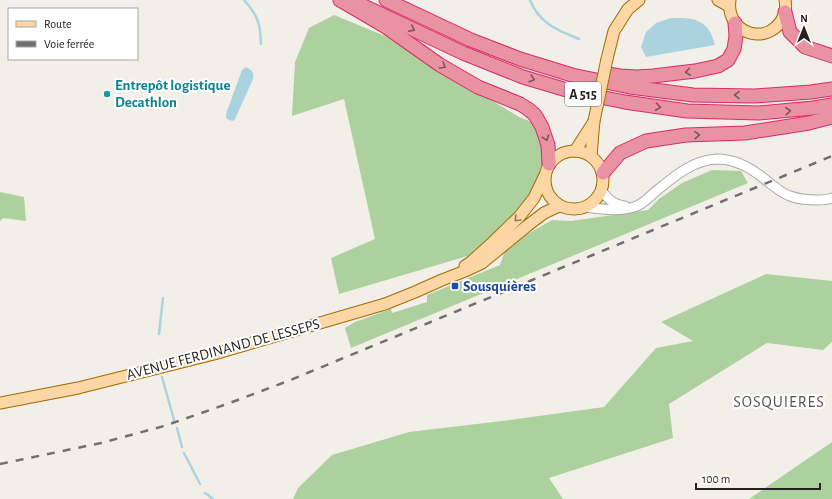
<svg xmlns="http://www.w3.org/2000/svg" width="832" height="499" viewBox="0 0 832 499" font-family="'Alegreya Sans',sans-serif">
  <rect width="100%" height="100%" fill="#f2efe9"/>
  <g fill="#add19e">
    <path d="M334,15l51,21 134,81 13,5 11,18 2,14 -5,20 -12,22 -20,25 -37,34 -132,39 -8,-36 44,-19 -31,-140 -52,17 3,-54 14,-34z"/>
    <path d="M712,170l29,1 7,12 -397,165 -6,-20 10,-6 36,-13 1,4 35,-11v-7l73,-30 4,-12 20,-17 28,-16 19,1 77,-11 11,-11 23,-16z"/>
    <path d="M0,192l24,5 2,24 -23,-3 -3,3z"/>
    <path d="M766,274l66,7v61l-9,8 -56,-7 -98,61 4,34 -124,40 14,21h-270l5,-11 34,-33 77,-23 93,-11 102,-14 52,-59 37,-7 -32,-19z"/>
    <path d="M832,442v57h-83z"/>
  </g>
  <g fill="#aad3df">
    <path d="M671,18c15,0 29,-1 38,12 3,4 4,10 6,15l-69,12 -5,-10 5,-15 10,-9z"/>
    <path d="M246,67c6,3 8,6 7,12l-18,40 -2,2 -4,-1 -3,-2v-3l1,-4 15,-41z"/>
  </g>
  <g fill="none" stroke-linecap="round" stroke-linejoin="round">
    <g stroke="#aad3df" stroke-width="2.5">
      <path d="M244,0c14,16 16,22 17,44"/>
      <path d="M530,0c9,23 27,30 49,39"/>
      <path d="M159,334l4,-36"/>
      <path d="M162,377l12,43"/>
      <path d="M177,428l5,19"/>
      <path d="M184,453l16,31"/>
      <path d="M205,493l8,6"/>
    </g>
    <g stroke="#a9a9a9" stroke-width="11">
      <g id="minor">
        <path d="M602,191c7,9 10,13 23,15"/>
        <path d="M585,207c17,2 33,5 49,0 8,-2 14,-9 20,-14 18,-15 38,-33 63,-34 20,0 36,10 50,22 7,5 14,12 23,15 8,3 18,4 27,4 5,0 10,0 15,-2"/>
      </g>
    </g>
    <g stroke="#a06b00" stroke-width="13">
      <g id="major">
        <path d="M718,0l11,6"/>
        <path d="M730,0c-5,35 41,48 54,15 2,-5 2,-10 1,-15"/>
        <path d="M607,59l7,-28 14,-22 11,-9"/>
        <circle cx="574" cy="180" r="29"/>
        <path d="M575,151l18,-28"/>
        <path d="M591,156l3,-35"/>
        <path d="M465,266l6,-4 21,-19 27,-26 15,-19 10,-21"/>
        <path d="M0,403l78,-15 136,-34 171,-50 30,-12 27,-12 23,-9 17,-8 45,-37 17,-13 15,-7"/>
      </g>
    </g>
    <g stroke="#dc2a67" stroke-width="15">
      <g id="highway">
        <path d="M340,0l46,27 54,38 38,22 42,17 8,5 7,6 7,12 6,18 1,19"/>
        <path d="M351,0l112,53 60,24 47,14 55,11 62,9 72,2 54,-5 19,-3"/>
        <path d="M386,0l85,40 49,19 52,16 58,12 63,8 62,1 56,-4 21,-3"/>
        <path d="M785,12l5,20 15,15 27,9"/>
        <path d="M608,74l12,2 17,1 16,-1 42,-5 23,-5 10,-6 6,-11 2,-13 -1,-13"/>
        <path d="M603,173l17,-20 26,-12 40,-6 59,-2 64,-10 23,-6"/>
      </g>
    </g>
    <use href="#minor" stroke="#fff" stroke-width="9"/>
    <use href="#major" stroke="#fcd6a4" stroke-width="11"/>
    <use href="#highway" stroke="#e892a2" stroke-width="13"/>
    <path stroke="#707070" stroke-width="2.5" stroke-dasharray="8 8" stroke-linecap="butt" d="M0,464l101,-21 63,-17 63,-22 61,-23 544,-225"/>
    <g stroke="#a06b00" stroke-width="13" stroke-linecap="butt">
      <path id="major-bridge" d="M594,121l13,-62"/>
    </g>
    <use href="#major-bridge" stroke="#fcd6a4" stroke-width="11"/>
  </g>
  <defs><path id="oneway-chevron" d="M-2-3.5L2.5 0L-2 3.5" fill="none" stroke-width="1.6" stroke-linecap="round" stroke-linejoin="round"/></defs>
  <g stroke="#7b545c">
    <use href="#oneway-chevron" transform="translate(412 29) rotate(26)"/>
    <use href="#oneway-chevron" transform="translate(443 66) rotate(31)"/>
    <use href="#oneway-chevron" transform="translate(688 72) rotate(172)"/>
    <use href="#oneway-chevron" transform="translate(532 79) rotate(17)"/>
    <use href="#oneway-chevron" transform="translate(737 95) rotate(-179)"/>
    <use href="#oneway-chevron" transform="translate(658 107) rotate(8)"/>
    <use href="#oneway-chevron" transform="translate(788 111) rotate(-5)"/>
    <use href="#oneway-chevron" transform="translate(697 135) rotate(-2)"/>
    <use href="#oneway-chevron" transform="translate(546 138) rotate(72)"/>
  </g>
  <use stroke="#8f7c63" href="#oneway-chevron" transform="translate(517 219) rotate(133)"/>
  <circle fill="#0f9aa8" stroke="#fff" stroke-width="1.5" cx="107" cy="94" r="4"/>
  <rect fill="#1a4fb4" stroke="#fff" stroke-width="1.5" x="451" y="282" width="8" height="8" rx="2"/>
  <g text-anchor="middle" stroke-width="4" stroke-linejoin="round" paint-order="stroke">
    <rect fill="#fff" stroke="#646464" stroke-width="1" x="565" y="82" width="36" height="24" rx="3"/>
    <g font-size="14" font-weight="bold" fill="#222">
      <text x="583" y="99">A 515</text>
    </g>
    <g font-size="15" font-weight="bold" fill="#0d838f" stroke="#fff" text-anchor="start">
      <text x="115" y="90">Entrepôt logistique<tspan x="115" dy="17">Decathlon</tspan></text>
    </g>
    <g font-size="15" font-weight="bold" fill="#164399" stroke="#fff" text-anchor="start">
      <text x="463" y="291">Sousquières</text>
    </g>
    <g font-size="15" fill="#222" stroke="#fff">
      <text transform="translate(223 349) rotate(-15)" y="5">AVENUE FERDINAND DE LESSEPS</text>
    </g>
    <g font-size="16" letter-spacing="1" fill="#555" stroke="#fff">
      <text x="779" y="407">SOSQUIERES</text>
    </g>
  </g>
  <rect x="8" y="8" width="130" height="52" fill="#ffffff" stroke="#a7a7a7"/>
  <rect x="16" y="21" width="20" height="6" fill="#fcd6a4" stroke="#a7a7a7"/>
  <text x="44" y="28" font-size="12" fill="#222222">Route</text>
  <rect x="16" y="41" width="20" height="6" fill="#707070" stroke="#a7a7a7"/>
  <text x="44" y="48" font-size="12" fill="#222222">Voie ferrée</text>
  <g transform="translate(804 28)" stroke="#ffffff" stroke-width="3" paint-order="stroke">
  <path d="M0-3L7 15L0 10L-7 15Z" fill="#222222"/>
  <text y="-6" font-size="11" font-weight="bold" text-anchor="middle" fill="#222222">N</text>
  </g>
  <path d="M696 483v6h124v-6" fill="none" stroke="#222222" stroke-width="2"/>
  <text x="702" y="483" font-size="12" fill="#222222" stroke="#ffffff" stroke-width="3" paint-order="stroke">100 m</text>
</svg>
